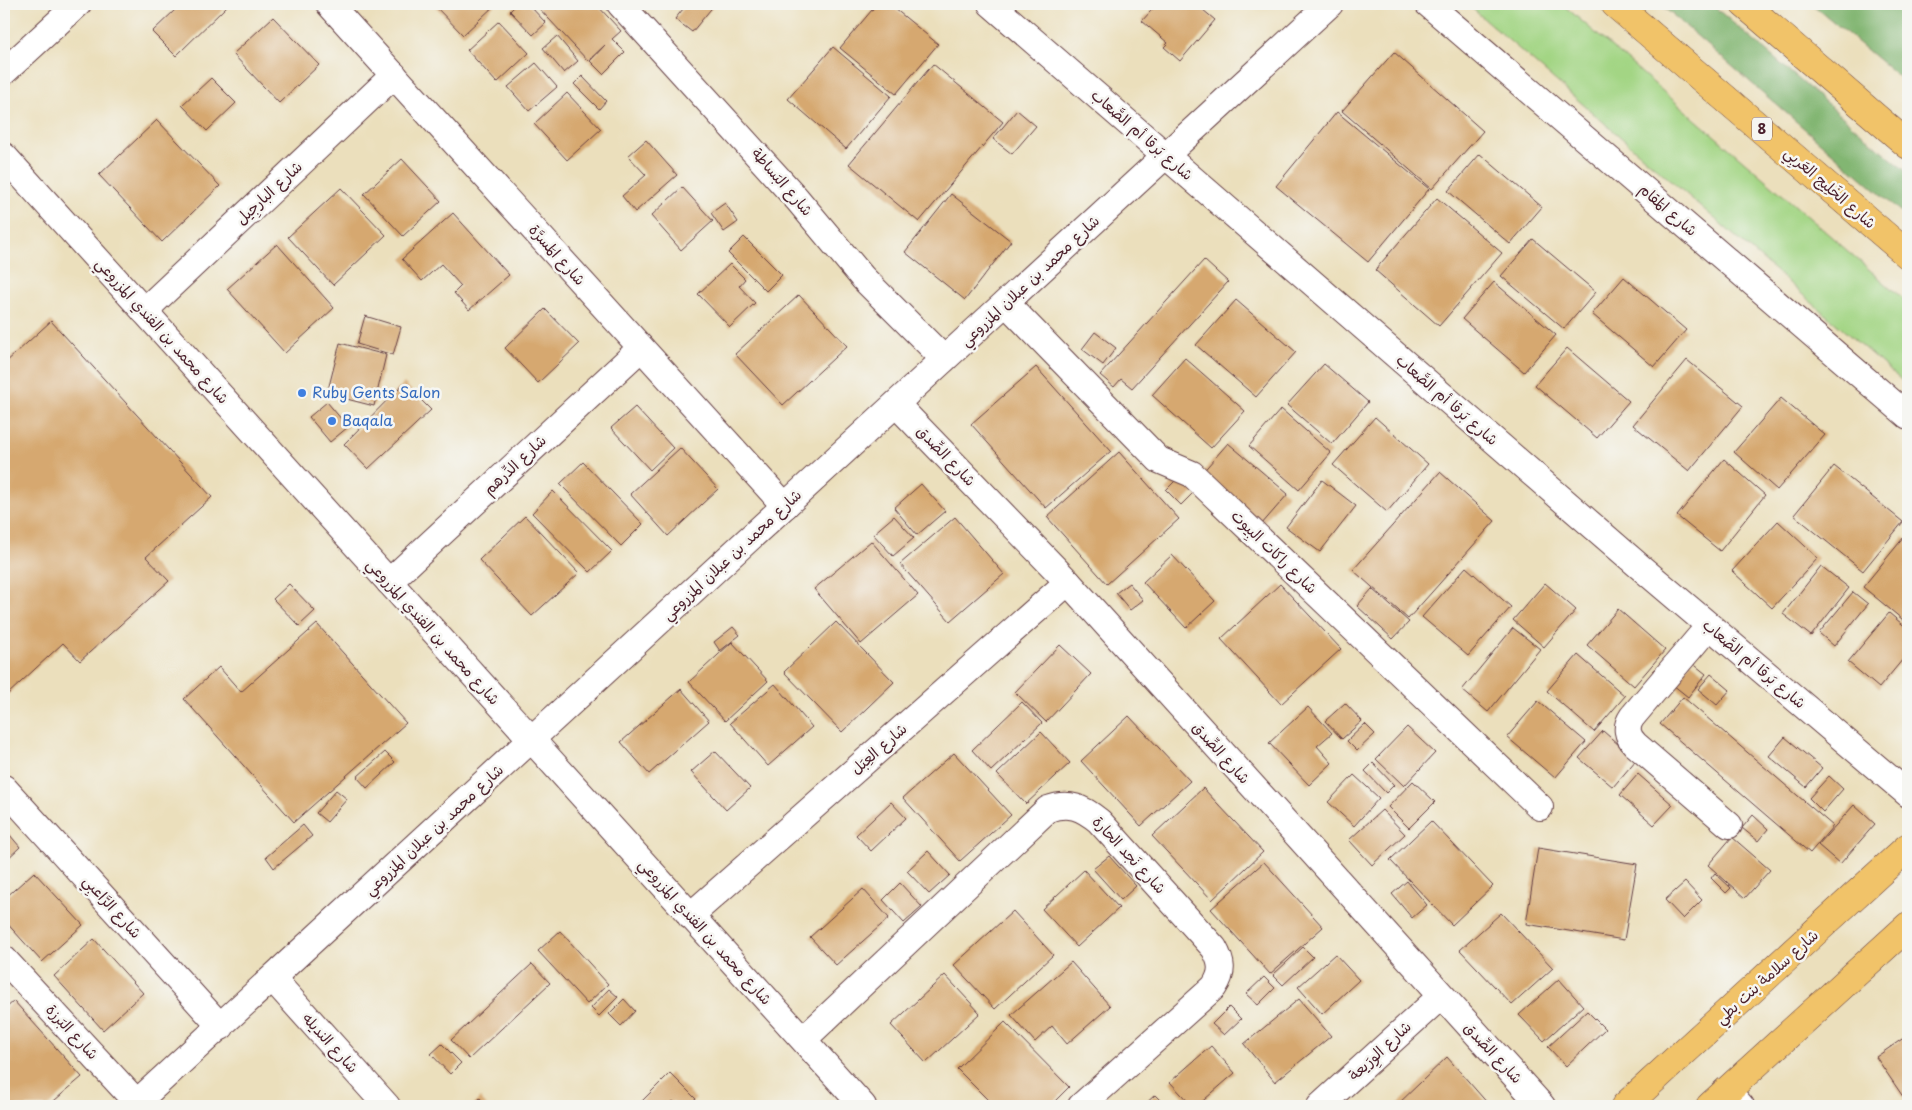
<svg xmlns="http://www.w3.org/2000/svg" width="1912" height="1110" viewBox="0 0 1912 1110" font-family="'Playpen Sans','Playpen Sans Arabic',sans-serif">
  <rect width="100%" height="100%" fill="#f6f6f2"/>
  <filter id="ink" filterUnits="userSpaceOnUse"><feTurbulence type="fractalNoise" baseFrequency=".02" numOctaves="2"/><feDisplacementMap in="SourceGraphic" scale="10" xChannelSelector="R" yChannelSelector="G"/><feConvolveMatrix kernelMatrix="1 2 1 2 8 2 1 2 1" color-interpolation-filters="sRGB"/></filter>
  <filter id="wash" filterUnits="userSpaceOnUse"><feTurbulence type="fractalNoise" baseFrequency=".0096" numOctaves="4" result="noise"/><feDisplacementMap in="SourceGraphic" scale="20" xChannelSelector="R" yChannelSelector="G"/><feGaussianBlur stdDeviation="1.12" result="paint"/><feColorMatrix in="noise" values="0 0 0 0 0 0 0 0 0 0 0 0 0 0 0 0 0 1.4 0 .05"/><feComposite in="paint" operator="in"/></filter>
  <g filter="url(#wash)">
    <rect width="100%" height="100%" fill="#ebdfbc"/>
    <path fill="#a3d584" stroke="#767a58" d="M1467,4h95l346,299v83z"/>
    <g fill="#82b672" stroke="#666a4e">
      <path d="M1660,4h51l197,169v45z"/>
      <path d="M1812,4h96v80z"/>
    </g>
    <g id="blocks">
      <g fill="#d6a86f">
        <path d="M170,4h59l-53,52 -24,-24 24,-23z"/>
        <path d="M433,4h63l-33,31z"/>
        <path d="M517,4h11l18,19 -13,12 -23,-24z"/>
        <path d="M535,4h61l25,27 -9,8 13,13 -22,22 -13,-13 15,-16 -17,16z"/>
        <path d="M687,4h28l-23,28 -17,-13z"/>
        <path d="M877,4h12l49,40 -42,50 -56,-46z"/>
        <path d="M1157,4h39l19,16 -35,41 -16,-14 4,-4 -26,-22z"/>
        <path d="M273,17l46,48 -40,38 -46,-49z"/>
        <path d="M499,21l30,32 -32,30 -30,-33z"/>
        <path d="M557,36l21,25 -14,12 -21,-25z"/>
        <path d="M833,47l58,49 -45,53 -58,-50z"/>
        <path d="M1394,52l89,79 -51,58 -90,-78z"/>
        <path d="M536,63l21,24 -28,24 -21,-24z"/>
        <path d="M933,64l70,58 -84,100 -70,-58z"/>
        <path d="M582,76l24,25 -7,8 -25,-25z"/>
        <path d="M211,78l25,25 -29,28 -25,-26z"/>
        <path d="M567,93l34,36 -34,31 -33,-36z"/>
        <path d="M1017,110l19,16 -24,28 -19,-15z"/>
        <path d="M1337,112l92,77 -61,73 -92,-76z"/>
        <path d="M157,120l63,66 -58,56 -63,-67z"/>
        <path d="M646,140l31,35 -42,37 -13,-16 24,-21 -18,-19z"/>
        <path d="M1480,154l62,53 -32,37 -62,-53z"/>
        <path d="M402,159l39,42 -38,35 -39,-42z"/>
        <path d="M682,187l31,34 -32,29 -30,-34z"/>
        <path d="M341,188l45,47 -53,50 -45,-48z"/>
        <path d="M951,194l60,47 -46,59 -60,-48z"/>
        <path d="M1437,198l65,55 -63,73 -64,-56z"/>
        <path d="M725,203l13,19 -14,10 -13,-19z"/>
        <path d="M453,213l56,62 -40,35 -15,-17 7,-7 -20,-22 -19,17 -20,-22z"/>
        <path d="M744,237l38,38 -16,16 -38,-38z"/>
        <path d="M1533,239l63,53 -32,37 -63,-53z"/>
        <path d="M277,244l57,64 -49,45 -58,-64z"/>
        <path d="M1204,260l24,22 -96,106 -11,-9 -7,8 -14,-12z"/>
        <path d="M730,264l15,15 -6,7 16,17 -25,24 -32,-33z"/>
        <path d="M1624,277l62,53 -32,37 -62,-53z"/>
        <path d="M1494,282l62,53 -32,37 -62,-53z"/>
        <path d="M799,295l48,51 -64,59 -48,-51z"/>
        <path d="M1236,300l60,52 -40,45 -60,-52z"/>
        <path d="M545,309l34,35 -41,39 -33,-35z"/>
        <path d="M365,316l36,11 -8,28 -36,-11z"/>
        <path d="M51,321l161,176 -66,60 23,24 -89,80 -17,-18 -56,52 -3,-3v-328z"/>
        <path d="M1095,332l21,16 -13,17 -21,-16z"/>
        <path d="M340,343l46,12 -12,51 -47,-12z"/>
        <path d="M1567,348l62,53 -32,37 -62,-53z"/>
        <path d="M1185,358l60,53 -34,37 -59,-53z"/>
        <path d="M1687,360l56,46 -54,65 -56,-46z"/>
        <path d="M1324,364l44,38 -36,42 -45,-39z"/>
        <path d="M1036,367l75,84 -65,57 -75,-84z"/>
        <path d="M404,383l27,27 -63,59 -24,-25z"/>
        <path d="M1781,398l44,37 -48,55 -43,-38z"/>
        <path d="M327,402l21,25 -18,15 -21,-25z"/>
        <path d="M635,407l38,41 -23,22 -39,-42z"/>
        <path d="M1281,409l50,44 -32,37 -50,-44z"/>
        <path d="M1375,417l53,47 -41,48 -54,-47z"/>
        <path d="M1228,443l60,51 -27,31 -60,-51z"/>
        <path d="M680,448l38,41 -50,47 -38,-42z"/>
        <path d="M1119,452l60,67 -72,65 -60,-67z"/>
        <path d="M1724,459l41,36 -45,56 -43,-35z"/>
        <path d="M583,462l60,62 -22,22 -61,-62z"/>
        <path d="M1834,466l69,56 -40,49 -69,-56z"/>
        <path d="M1440,472l55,49 -87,98 -55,-49z"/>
        <path d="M1182,474l15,15 -16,16 -15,-15z"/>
        <path d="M1322,480l34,26 -36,46 -34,-25z"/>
        <path d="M921,484l24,27 -28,24 -23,-27z"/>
        <path d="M553,491l59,60 -22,21 -58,-59z"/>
        <path d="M525,516l54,57 -47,43 -53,-56z"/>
        <path d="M894,516l20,22 -21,18 -20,-22z"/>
        <path d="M955,517l49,57 -54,47 -50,-57z"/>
        <path d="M1778,521l40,37 -46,50 -40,-37z"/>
        <path d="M1904,537l4,4v83l-45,-37z"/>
        <path d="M871,541l47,54 -57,49 -47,-55z"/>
        <path d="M1172,555l43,46 -29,27 -43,-46z"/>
        <path d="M1821,566l28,22 -38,48 -28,-22z"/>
        <path d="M1466,567l45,40 -43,49 -46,-39z"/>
        <path d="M1129,583l14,17 -13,10 -14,-17z"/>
        <path d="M1545,583l31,27 -32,37 -31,-27z"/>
        <path d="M289,584l26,27 -16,15 -26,-27z"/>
        <path d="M1280,584l61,65 -60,55 -60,-65z"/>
        <path d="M1372,589l37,33 -16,17 -36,-33z"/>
        <path d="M1853,592l15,12 -34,42 -15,-13z"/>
        <path d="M1618,609l47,41 -31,36 -47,-41z"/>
        <path d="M1889,613l19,16v24l-29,35 -31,-26z"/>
        <path d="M836,622l58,60 -52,50 -58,-60z"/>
        <path d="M317,624l89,99 -112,99 -110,-123 35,-32 22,25z"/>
        <path d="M733,627l7,8 -20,16 -6,-9z"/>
        <path d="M1513,628l27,21 -52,63 -26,-22z"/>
        <path d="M732,642l36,39 -43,40 -36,-39z"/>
        <path d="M1060,645l31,29 -45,48 -31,-30z"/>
        <path d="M1578,655l47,41 -31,36 -47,-41z"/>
        <path d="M1691,662l15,12 -18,23 -15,-12z"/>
        <path d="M1711,674l19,16 -13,15 -19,-16z"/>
        <path d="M775,684l37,43 -44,39 -38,-43z"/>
        <path d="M681,689l28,32 -60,53 -28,-32z"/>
        <path d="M1683,697l150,129 -23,27 -150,-129z"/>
        <path d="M1538,701l48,41 -31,36 -48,-41z"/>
        <path d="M1022,702l20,21 -51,48 -19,-21z"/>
        <path d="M1345,703l17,18 -20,18 -17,-18z"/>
        <path d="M1308,707l24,26 -15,13 15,17 -23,22 -40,-42z"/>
        <path d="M1129,716l61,65 -49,45 -60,-65z"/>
        <path d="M1365,724l10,10 -18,17 -10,-10z"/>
        <path d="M1407,727l28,26 -31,33 -28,-27z"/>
        <path d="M1603,731l33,29 -23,27 -34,-29z"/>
        <path d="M1041,732l29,31 -44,41 -29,-30z"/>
        <path d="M1785,737l37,31 -16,19 -37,-31z"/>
        <path d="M715,751l35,37 -24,22 -35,-38z"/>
        <path d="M385,752l10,10 -28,26 -10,-11z"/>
        <path d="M954,753l57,62 -51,46 -57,-63z"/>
        <path d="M1373,763l21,22 -8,8 -21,-22z"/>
        <path d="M1638,774l35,31 -19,20 -34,-30z"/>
        <path d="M1354,775l25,23 -25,28 -26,-24z"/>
        <path d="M1829,776l14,13 -20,23 -14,-14z"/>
        <path d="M1413,781l22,21 -26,26 -21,-21z"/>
        <path d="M1203,788l60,64 -51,48 -60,-64z"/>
        <path d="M336,790l11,9 -20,23 -11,-9z"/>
        <path d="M891,802l15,16 -35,33 -15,-16z"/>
        <path d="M1854,805l21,19 -35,40 -22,-19z"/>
        <path d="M1382,810l23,24 -33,31 -23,-25z"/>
        <path d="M1753,815l15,14 -10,12 -16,-13z"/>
        <path d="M1431,821l62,65 -41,39 -62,-65z"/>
        <path d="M303,825l9,11 -38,32 -8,-11z"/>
        <path d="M4,828l16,19 -16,15z"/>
        <path d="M1732,837l38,33 -25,28 -37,-33z"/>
        <path d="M1538,848l99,16 -13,76 -98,-16z"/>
        <path d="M928,851l22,24 -21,19 -22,-23z"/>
        <path d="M1109,856l27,30 -15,14 -28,-31z"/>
        <path d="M1264,862l59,65 -53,47 -59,-65z"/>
        <path d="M1084,870l35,38 -42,39 -35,-38z"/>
        <path d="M34,872l49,53 -41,37 -38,-42v-21z"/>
        <path d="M1715,873l16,15 -5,5 -15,-15z"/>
        <path d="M1407,881l20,24 -15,13 -20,-24z"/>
        <path d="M1685,882l17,18 -19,19 -18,-19z"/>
        <path d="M900,883l22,24 -18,16 -21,-23z"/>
        <path d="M863,889l26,29 -53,47 -26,-28z"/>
        <path d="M1013,911l40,44 -58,54 -41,-44z"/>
        <path d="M1501,913l52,55 -41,37 -52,-55z"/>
        <path d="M560,931l48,53 -21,20 -49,-53z"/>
        <path d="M94,939l49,54 -40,37 -49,-54z"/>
        <path d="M1303,947l10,10 -30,28 -10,-10z"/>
        <path d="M1335,954l24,26 -37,34 -24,-27z"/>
        <path d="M1071,962l39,44 -43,38 -15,-18 -17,16 -24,-27z"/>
        <path d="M532,964l18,19 -81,76 -18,-19z"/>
        <path d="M945,975l35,38 -54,50 -35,-38z"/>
        <path d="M1264,977l11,11 -17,17 -12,-11z"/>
        <path d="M1559,979l24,27 -39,35 -25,-26z"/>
        <path d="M609,989l9,8 -19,19 -8,-8z"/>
        <path d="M624,999l11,12 -14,15 -12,-12z"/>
        <path d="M1299,999l32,37 -56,46 -31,-38z"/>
        <path d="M14,1001l68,76 -34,29h-36l-8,-9v-87z"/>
        <path d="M1229,1007l12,12 -17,16 -12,-11z"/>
        <path d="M1587,1011l18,18 -39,37 -18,-19z"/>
        <path d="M1005,1022l64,65 -19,19h-56l-37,-37z"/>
        <path d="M1908,1035v69l-32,-47z"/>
        <path d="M442,1044l19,19 -11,11 -19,-20z"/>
        <path d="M1211,1046l24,27 -38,33h-5l-22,-24z"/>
        <path d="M1447,1057l43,49h-94z"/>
        <path d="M670,1073l26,26 -8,7h-10l-5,-5 -5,5h-31z"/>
        <path d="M1155,1095l11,11h-23z"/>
        <path d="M480,1098l7,8h-15z"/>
      </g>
    </g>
  </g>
  <g filter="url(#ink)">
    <use href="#blocks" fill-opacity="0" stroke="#623c41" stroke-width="1"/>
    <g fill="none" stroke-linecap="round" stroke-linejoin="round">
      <g stroke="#623c41" stroke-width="28">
        <g id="minor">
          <path d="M329,4l456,502"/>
          <path d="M620,4l177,195 66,79 81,81"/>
          <path d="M991,4l648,562 269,228"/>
          <path d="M1428,4l480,412"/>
          <path d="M4,72l74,-68"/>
          <path d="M4,156l859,950"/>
          <path d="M1007,304l152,156 33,14 348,333"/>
          <path d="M144,311l250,-236"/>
          <path d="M896,404l172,178 474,524"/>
          <path d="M389,582l252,-234"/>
          <path d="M1709,626l-77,91c-7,10 -5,19 3,27l94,81"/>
          <path d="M4,788l217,239"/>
          <path d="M690,916l378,-334"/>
          <path d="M4,959l136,147"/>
          <path d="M273,979l114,127"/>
          <path d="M804,1039l244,-230c21,-8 35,-1 51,12l115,127c8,14 10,24 0,39l-133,119"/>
          <path d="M1727,1090l14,16"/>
          <path d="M133,1106l1197,-1102"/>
          <path d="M1320,1106l121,-110"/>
        </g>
      </g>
      <g stroke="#623c41" stroke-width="29">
        <g id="major">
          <path d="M1625,1106l283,-259"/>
          <path d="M1710,1106l198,-180"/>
        </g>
      </g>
      <g stroke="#623c41" stroke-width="29">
        <g id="highway">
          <path d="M1615,4l293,251"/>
          <path d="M1744,4l164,141"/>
        </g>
      </g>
      <use href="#minor" stroke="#fff" stroke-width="26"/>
      <use href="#major" stroke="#f1c369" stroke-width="28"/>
      <use href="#highway" stroke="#f1c369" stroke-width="28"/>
    </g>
  </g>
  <g fill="#3f7fe0" stroke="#f6f6f2" stroke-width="2">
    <circle cx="302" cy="393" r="5"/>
    <circle cx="332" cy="421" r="5"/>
  </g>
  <g text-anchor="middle" stroke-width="5" stroke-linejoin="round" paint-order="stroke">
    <rect fill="#f6f6f2" stroke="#7e6067" stroke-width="1" x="1752" y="117.5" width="20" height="23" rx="4"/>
    <g font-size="14" font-weight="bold" fill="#4a1f2b">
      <text x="1762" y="134">8</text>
    </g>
    <g font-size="15" fill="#4a1f2b" stroke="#f6f6f2">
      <text transform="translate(1142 135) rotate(41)" y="5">شارع بَرقا أم الصَّعاب</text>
      <text transform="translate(782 182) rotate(49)" y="5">شارع البَساطة</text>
      <text transform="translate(1830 188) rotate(41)" y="5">شارع الخَلِيج العَربِي</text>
      <text transform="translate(269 193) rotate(-43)" y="5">شارع البارجِيل</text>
      <text transform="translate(1668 210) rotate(41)" y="5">شارع المَقام</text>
      <text transform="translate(557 255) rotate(48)" y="5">شارع المَسرَّة</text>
      <text transform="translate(1030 281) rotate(-43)" y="5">شارع محمد بن عبلان المزروعي</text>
      <text transform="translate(162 331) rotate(48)" y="5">شارع محمد بن الفندي المزروعي</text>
      <text transform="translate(1447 400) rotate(41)" y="5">شارع بَرقا أم الصَّعاب</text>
      <text transform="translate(946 456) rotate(46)" y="5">شارع الصِّدق</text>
      <text transform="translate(515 465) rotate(-43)" y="5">شارع الدِّرهم</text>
      <text transform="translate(1274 552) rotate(44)" y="5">شارع راكات البِيوت</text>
      <text transform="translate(732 555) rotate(-43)" y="5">شارع محمد بن عبلان المزروعي</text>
      <text transform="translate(433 632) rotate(48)" y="5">شارع محمد بن الفندي المزروعي</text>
      <text transform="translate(1754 664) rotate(40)" y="5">شارع بَرقا أم الصَّعاب</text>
      <text transform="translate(879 749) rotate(-41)" y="5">شارع العِبَل</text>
      <text transform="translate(1221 753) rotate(48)" y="5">شارع الصِّدق</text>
      <text transform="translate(434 830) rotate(-43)" y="5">شارع محمد بن عبلان المزروعي</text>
      <text transform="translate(1129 855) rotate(47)" y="5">شارع نَجد الحارة</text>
      <text transform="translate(112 907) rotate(48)" y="5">شارع الرَّاعبِي</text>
      <text transform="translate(705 932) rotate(48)" y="5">شارع محمد بن الفندي المزروعي</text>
      <text transform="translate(1767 977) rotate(-42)" y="5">شارع سلامة بنت بطي</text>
      <text transform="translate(72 1032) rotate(47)" y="5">شارع البَرزة</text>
      <text transform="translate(330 1043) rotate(48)" y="5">شارع النديله</text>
      <text transform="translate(1380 1051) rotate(-43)" y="5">شارع الوِرَيعة</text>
      <text transform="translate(1493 1053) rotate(47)" y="5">شارع الصِّدق</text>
    </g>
    <g font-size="15" fill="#366cbe" stroke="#f6f6f2" text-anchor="start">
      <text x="312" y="398">Ruby Gents Salon</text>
      <text x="342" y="426">Baqala</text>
    </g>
  </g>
  <rect width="1912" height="1110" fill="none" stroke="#f6f6f2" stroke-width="20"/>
</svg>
